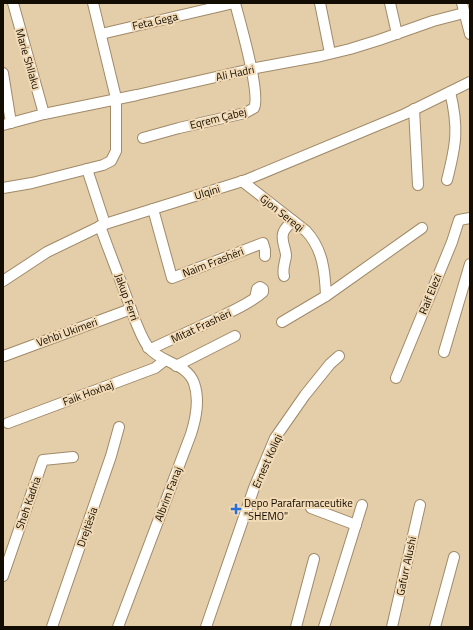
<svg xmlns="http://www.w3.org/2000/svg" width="473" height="630" viewBox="0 0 473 630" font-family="'Titillium Web',sans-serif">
  <rect width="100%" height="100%" fill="#e4cda9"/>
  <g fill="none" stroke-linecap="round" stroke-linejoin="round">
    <g stroke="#a08a68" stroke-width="12">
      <g id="minor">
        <path d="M13,3l31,111"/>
        <path d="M320,3l10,50"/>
        <path d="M390,3l7,31"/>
        <path d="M462,3l8,31"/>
        <path d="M101,34l133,-31"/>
        <path d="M3,73l8,50"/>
        <path d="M414,109l4,76"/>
        <path d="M3,125l41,-11 93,-19 114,-26 70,-13 29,-7 29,-9 54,-19 31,-8"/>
        <path d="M143,138l36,-10 66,-15 9,-5c7,-14 -14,-86 -19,-105"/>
        <path d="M87,169l18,55"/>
        <path d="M447,180c9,-35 12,-52 3,-88"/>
        <path d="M242,181l64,50c17,18 19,41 20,65l-44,26"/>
        <path d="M3,188l29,-5 71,-18 8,-4 5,-10v-53l-23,-95"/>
        <path d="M153,209l19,69 91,-35 2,7v6"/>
        <path d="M100,226c9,25 19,50 28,75 5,13 12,36 21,47 12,15 38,15 45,35 6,17 2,35 -3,51l-73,193"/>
        <path d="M284,276c-2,-7 1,-13 2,-20 0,-7 -5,-15 -3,-22 1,-6 6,-9 10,-13"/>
        <path d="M3,281l44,-29 58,-28 141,-44 159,-66 65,-32"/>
        <path d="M326,296l96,-68"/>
        <path d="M148,348h5c25,-12 49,-22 73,-34 13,-6 27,-13 37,-22v-3l-3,-2 -3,2 -2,9"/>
        <path d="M444,352l26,-88"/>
        <path d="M4,356l127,-47"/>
        <path d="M176,366l59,-30"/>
        <path d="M396,378l56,-136 7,-22 11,-2"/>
        <path d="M8,423l147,-55 10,-8"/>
        <path d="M311,508l45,17"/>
        <path d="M3,576l40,-116 30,-3"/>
        <path d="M52,627l59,-171 8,-29"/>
        <path d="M206,627l48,-139 21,-50 30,-43 25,-31 9,-8"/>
        <path d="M296,627l18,-68"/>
        <path d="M324,627l38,-122"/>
        <path d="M392,627l28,-122"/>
        <path d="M435,627l19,-70"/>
      </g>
    </g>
    <use href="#minor" stroke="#fff" stroke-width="10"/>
  </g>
  <path fill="#286fdb" stroke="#f1dab5" stroke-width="1.5" d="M234 503h4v4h4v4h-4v4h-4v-4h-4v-4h4z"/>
  <g text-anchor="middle" stroke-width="4" stroke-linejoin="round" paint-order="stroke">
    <g font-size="11" fill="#130c02" stroke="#f1dab5">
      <text transform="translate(155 21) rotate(-13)" y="4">Feta Gega</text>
      <text transform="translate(28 59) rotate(74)" y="4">Marie Shllaku</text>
      <text transform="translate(235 73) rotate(-12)" y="4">Ali Hadri</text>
      <text transform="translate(218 118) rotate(-14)" y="4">Eqrem Çabej</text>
      <text transform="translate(207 192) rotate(-17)" y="4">Ulqini</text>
      <text transform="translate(282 213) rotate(38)" y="4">Gjon Sereqi</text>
      <text transform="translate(213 262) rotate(-21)" y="4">Naim Frashëri</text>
      <text transform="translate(430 294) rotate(-68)" y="4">Raif Elezi</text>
      <text transform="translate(127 297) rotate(70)" y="4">Jakup Ferri</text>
      <text transform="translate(201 326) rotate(-25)" y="4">Mitat Frashëri</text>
      <text transform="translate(67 332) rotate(-20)" y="4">Vehbi Ukimeri</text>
      <text transform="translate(88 393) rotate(-20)" y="4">Faik Hoxhaj</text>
      <text transform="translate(267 461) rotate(-66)" y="4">Ernest Koliqi</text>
      <text transform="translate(168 494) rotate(-69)" y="4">Albrim Fanaj</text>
      <text transform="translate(28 503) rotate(-71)" y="4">Sheh Kadria</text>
      <text transform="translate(87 527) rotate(-71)" y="4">Drejtësia</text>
      <text transform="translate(406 566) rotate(-78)" y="4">Gafurr Alushi</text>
    </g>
    <g font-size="11" fill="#130c02" stroke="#f1dab5" text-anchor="start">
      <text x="244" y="507">Depo Parafarmaceutike<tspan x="244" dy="13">"SHEMO"</tspan></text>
    </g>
  </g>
  <rect width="473" height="630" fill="none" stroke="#130c02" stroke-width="8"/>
</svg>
